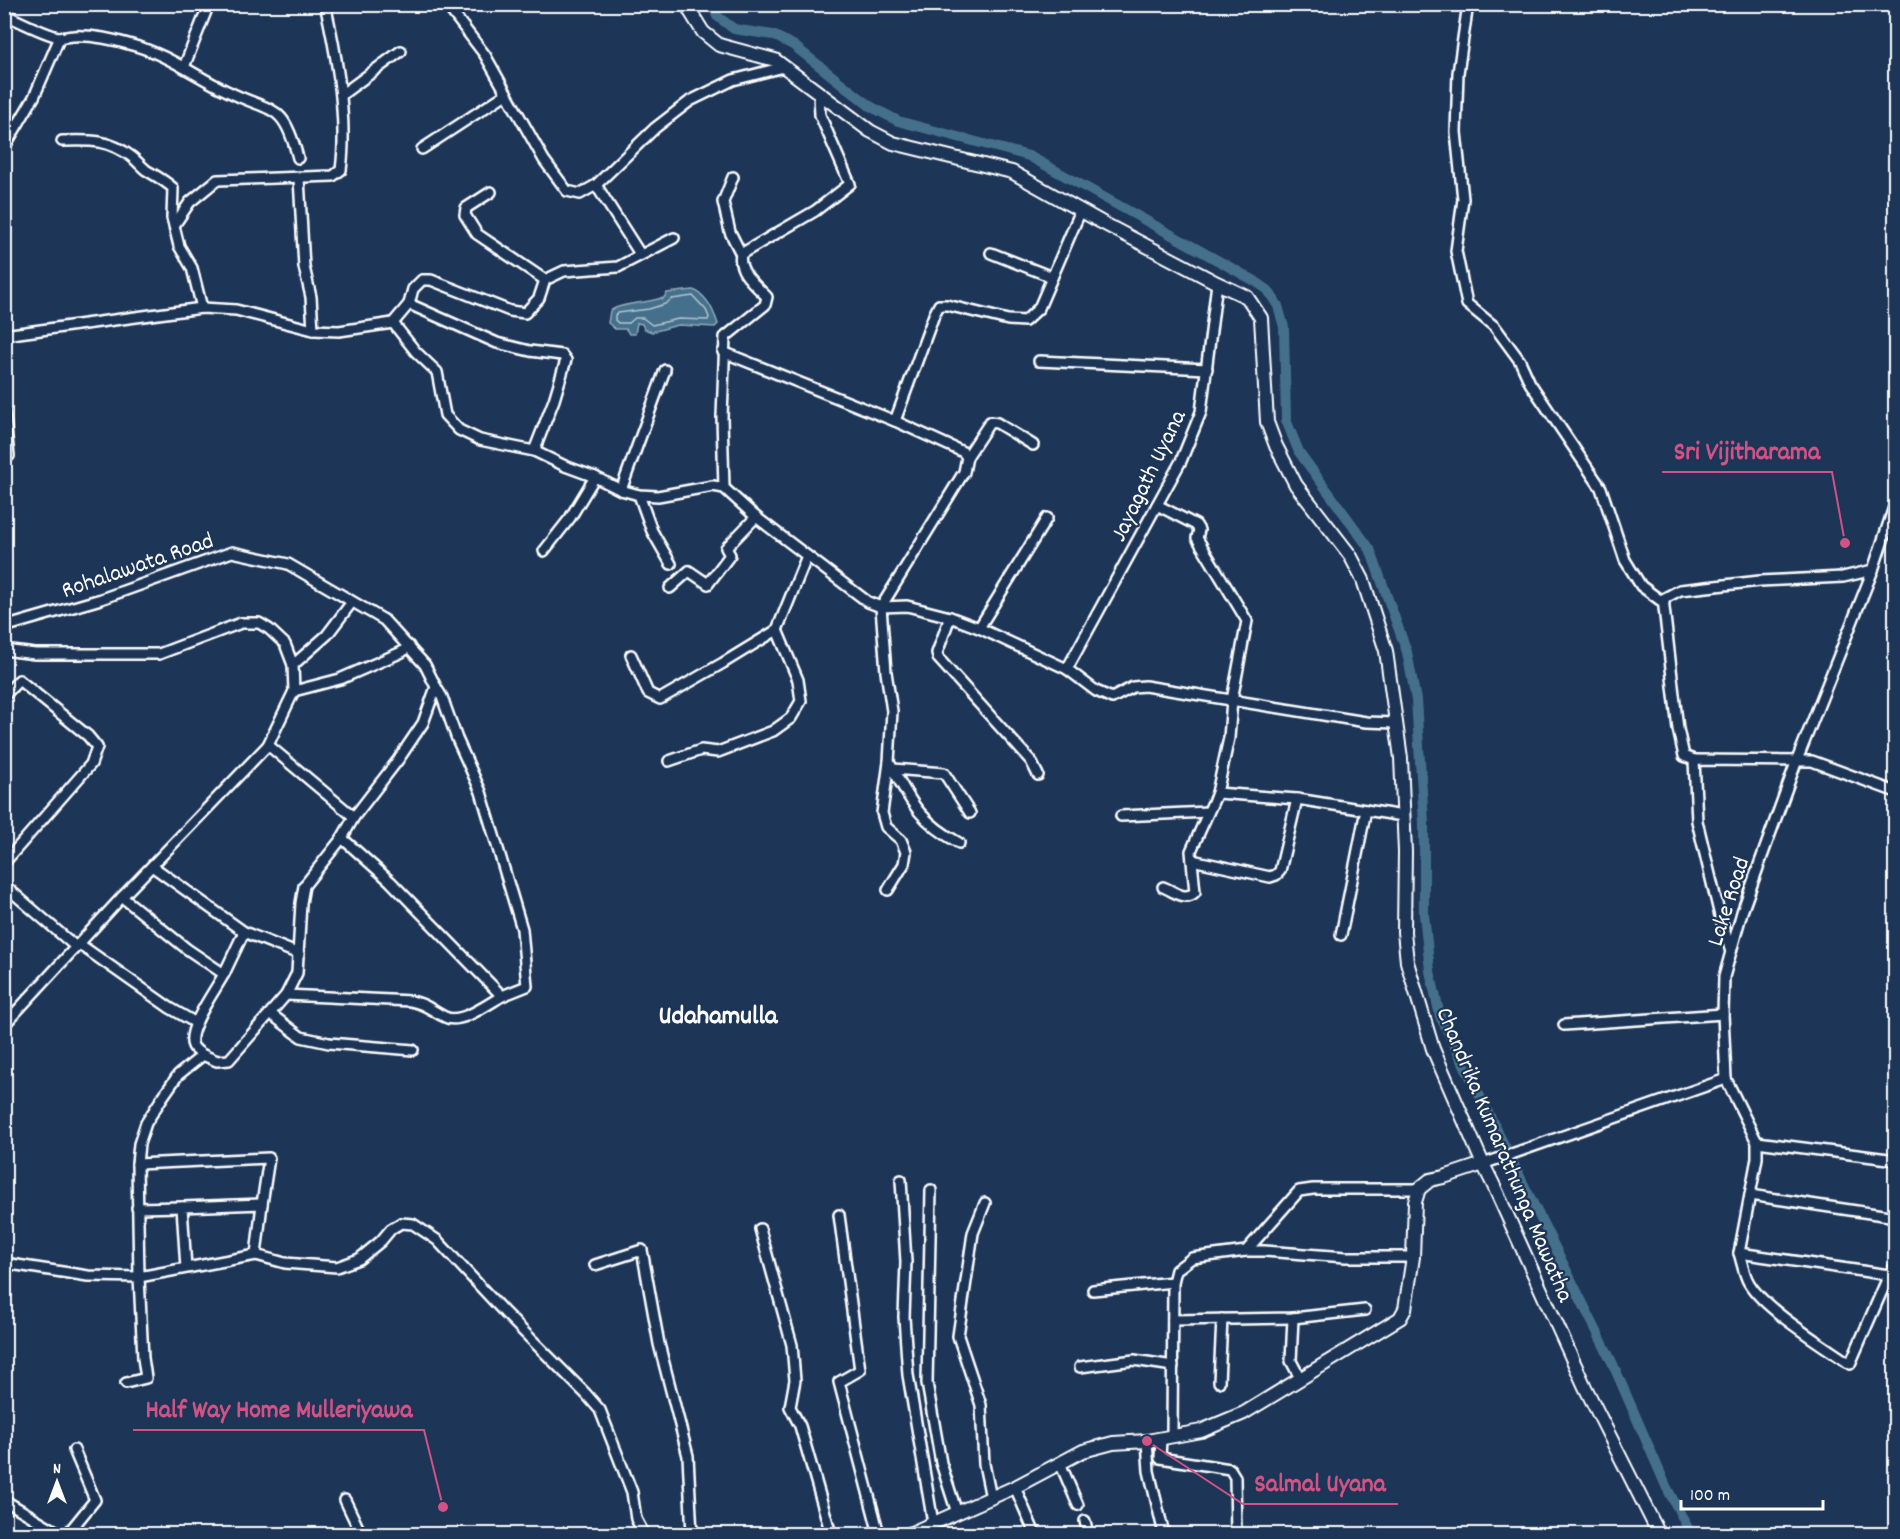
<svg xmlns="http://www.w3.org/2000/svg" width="1900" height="1539" viewBox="0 0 1900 1539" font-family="Dekko,sans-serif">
  <rect width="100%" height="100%" fill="#1d3557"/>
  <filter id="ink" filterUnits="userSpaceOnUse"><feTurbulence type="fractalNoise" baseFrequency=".0167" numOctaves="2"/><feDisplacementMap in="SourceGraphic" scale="12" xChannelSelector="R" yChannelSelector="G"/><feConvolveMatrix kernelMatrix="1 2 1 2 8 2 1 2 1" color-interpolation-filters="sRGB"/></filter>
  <g filter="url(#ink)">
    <path fill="#45708b" stroke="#8fa9b9" stroke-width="1.5" d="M693,290c14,4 21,22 25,34l-3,3 -37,-2 -26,7 -8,-3 -2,-5 -5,-1 -2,11h-6l-3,-5h-11l-7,-6 2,-12c10,-8 35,-7 51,-13l2,1 4,-6z"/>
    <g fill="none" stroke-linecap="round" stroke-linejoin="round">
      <path stroke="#b5c6d1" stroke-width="1.5" d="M693,296l13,14 3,7 -1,3 -30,-1 -26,6 -9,-7h-8l-6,5h-11l-3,-3v-5l3,-2 31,-4 16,-5 7,-5z"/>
      <path stroke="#45708b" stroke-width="10" d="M712,4l5,12 17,13 39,6 20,10 77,61 28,15 131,35 226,125 13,9 10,16 6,21 2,93 13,32 71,97 37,103 9,48 8,122v92l6,57 10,45 172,346 54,124 25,48"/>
      <g stroke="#fff" stroke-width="14">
        <g id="street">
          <path d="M446,4l39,51 59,105 23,31 13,3 16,-9 59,-57 35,-27 43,-21 51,-13"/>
          <path d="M1468,4l-10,69 -2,59 7,67 -7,52 11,53 28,23 25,34 10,22 71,105 24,72 16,26 23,17"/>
          <path d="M4,14c13,6 44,22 56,23 4,1 9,-1 13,-1 19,-1 42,4 59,9 35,9 63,31 95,46 46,23 56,10 71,67"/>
          <path d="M184,67l25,-63"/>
          <path d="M341,95l60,-44"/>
          <path d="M62,141c29,-1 46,-2 70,16 5,4 9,9 14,13 10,6 18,10 27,18l-1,30 7,28 13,22 10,40"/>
          <path d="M4,148l30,-51 26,-60"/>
          <path d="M422,149l84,-55"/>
          <path d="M733,177l-10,25 7,30 11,22"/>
          <path d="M299,178l5,89 7,30 2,33"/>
          <path d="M596,185l44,69"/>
          <path d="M491,192l-25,16 -1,7 12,19 68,46"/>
          <path d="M175,224l15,-22 27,-22 116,-4 8,-6c7,-52 -4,-114 -16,-166"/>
          <path d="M991,253l61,24"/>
          <path d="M393,323l16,-19"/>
          <path d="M4,335l198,-27 34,2 77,20 26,1 54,-8 23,29 21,20 8,43 14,15 21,10 54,11 31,15 30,11 26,13 18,5 19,1 55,-10 11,2 32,29 112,85 13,5 26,-1 43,11 29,11 88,41 29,22 16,7 21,-11 12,-1 221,36 30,1"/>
          <path d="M723,352l172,69 68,31 4,5 -3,15 -83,135 5,65 6,39 -3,51 -7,51 4,14 15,13 5,12 -2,12 -16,26"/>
          <path d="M1039,361l168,8"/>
          <path d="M4,411l5,45"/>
          <path d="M895,421l39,-106 5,-10h8l61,15 17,1 14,-13 42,-98"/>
          <path d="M534,451l20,-51 12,-40 -4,-5 -32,-4 -33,-8 -88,-39 4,-15 9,-9h9l79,31 15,2 14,-15 6,-18 19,-9 54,-4 56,-29"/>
          <path d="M967,457l23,-35 7,1 36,22"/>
          <path d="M724,488l-2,-71 3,-80 40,-32 2,-8c-11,-12 -30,-25 -26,-43l74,-43 35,-27 -30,-69 -1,-22"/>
          <path d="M621,490l44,-120"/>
          <path d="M639,495l13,36 19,33"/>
          <path d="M1896,501l-23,69 -76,190 -55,152 -18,65 -1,37 3,65 31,63v16l-18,95 150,22 7,-10"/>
          <path d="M1157,505l39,20 3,5 -2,8 50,83 -15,79 -3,38 -12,55 80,6 106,17"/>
          <path d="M544,551l26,-33 25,-41"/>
          <path d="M670,588l19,-17 19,13 22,-29 -4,-7 30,-31"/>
          <path d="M950,617l-13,36 1,5 93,103 7,14"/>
          <path d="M4,627l97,-28 131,-47 56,12 96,56 41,45 11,22 -13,36 -25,37 -44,57 -86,-72"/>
          <path d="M979,628l68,-110"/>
          <path d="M4,650l31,4h124l82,-31h18l10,6 16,15 8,21 1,26 -26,54 -146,152"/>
          <path d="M631,655l17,38 12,6 63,-36 54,-33 30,-74"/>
          <path d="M293,665l34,-30 25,-33"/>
          <path d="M1067,669l114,-208 20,-49 16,-129"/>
          <path d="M294,691l46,-12 62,-27 7,-6"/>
          <path d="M4,696l15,-16 69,56 9,11 -6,17 -87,99"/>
          <path d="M1694,760l-10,-4 -6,-27 -15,-130 17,-9 80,-9 83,-4 30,-7"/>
          <path d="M669,761l32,-11 17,2 55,-21 18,-13 10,-17 -3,-21 -21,-50"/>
          <path d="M889,762c22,40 29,58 70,81"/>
          <path d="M893,769l51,4 26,40"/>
          <path d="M1121,816l87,-4"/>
          <path d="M342,838l12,-21"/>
          <path d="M1192,860l78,17 6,-2 4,-4 17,-72"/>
          <path d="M152,866l92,66 55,22"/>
          <path d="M4,885l72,62"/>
          <path d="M1163,887c11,4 22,15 32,5l-4,-41 26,-58"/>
          <path d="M1341,935l25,-125"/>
          <path d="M79,944l91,64 26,15"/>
          <path d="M1731,952l-12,-40 -22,-91 -3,-61 118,1 84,31"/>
          <path d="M224,974l20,-42"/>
          <path d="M286,995l125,6c16,3 21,10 34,16 15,8 43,-13 57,-21"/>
          <path d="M271,1014l30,23 28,6 84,7"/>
          <path d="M4,1025l118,-128 65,52 37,25c-8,15 -39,57 -31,72 2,4 7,7 10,9"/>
          <path d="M1564,1025l159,-11"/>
          <path d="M1757,1142l139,18"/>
          <path d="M137,1164l132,-6 -7,46"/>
          <path d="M1483,1164l243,-85"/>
          <path d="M901,1180l5,82 -2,55 4,58 25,148"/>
          <path d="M931,1190l-4,193 14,80 16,50"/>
          <path d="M1750,1195l146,22"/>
          <path d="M985,1203l-12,30 -15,103 23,69 3,59 7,34"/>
          <path d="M137,1208l45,-1"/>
          <path d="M839,1215l21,155 -21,12 40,152"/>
          <path d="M760,1229l32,116 3,35 -5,27 10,19 31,108"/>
          <path d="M1246,1251h18l82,6h67"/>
          <path d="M1739,1253c3,9 5,22 10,30 16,27 74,62 101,81l39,-89"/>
          <path d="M256,1255l29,8 52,4 22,-8 22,-18 10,-12 10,-6 12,1 24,16 68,73 81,81 14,16 32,82 4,27 8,15"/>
          <path d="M4,1263l84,13 51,1 4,81 3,20 -20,5"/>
          <path d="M595,1265l47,-15 17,94 29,112 4,78"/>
          <path d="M186,1268l-4,-61 80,-3 -6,51 -117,22 -2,-113 2,-20 7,-21 16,-25 16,-23 25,-20 14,6 12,-1 57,-65 11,-22 4,-70 3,-17 38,-48 48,43 112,115 25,-10 -5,-57 -41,-137 -24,-53 -15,-42 -6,-10"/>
          <path d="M1093,1290l80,-8"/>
          <path d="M1293,1318l-2,43 9,17"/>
          <path d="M1173,1320l120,-2 72,-8"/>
          <path d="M1080,1367l54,-7 39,6"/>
          <path d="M1219,1382l3,-63"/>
          <path d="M1172,1437l1,-155 3,-12 16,-12 54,-7 53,-60 14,-2h106"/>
          <path d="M1161,1439l-1,19 70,11 5,8 1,57"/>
          <path d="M1147,1441l2,30 15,63"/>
          <path d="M1060,1463l18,42"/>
          <path d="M1015,1487l20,47"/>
          <path d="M4,1500l57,34"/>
          <path d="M345,1500l16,34"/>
          <path d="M1085,1521l3,13"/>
          <path d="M63,1534l6,-2 26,-32 -21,-50"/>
        </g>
      </g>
      <g stroke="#fff" stroke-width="16">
        <g id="secondary">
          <path d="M689,4l1,7 13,21 16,13 56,15 95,71 23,12 119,29 89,50 116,61 30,14 14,21 6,104 9,24 20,39 54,70 13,25 23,71 15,107 4,94 -1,80 3,30 26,87 50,115 10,20 92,203 74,147"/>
          <path d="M909,1534l106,-47 68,-36 30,-8 34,-2 54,-10 43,-18 156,-95 5,-9 8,-52 2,-55 4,-13 11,-9 14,-3 39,-13"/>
        </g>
      </g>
      <use href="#street" stroke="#1d3557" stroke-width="9"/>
      <use href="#secondary" stroke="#1d3557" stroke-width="12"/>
    </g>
  </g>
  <g text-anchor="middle" stroke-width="4.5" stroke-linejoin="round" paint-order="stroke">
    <g font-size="24" fill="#fff" stroke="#1d3557">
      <text transform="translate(1147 475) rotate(-64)" y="8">Jayagath Uyana</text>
      <text transform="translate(137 564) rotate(-19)" y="8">Rohalawata Road</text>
      <text transform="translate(1727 901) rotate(-72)" y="8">Lake Road</text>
      <text transform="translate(1506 1154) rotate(67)" y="8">Chandrika Kumarathunga Mawatha</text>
    </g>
    <g font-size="27" font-weight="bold" fill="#fff" stroke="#1d3557">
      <text x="718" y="1023">Udahamulla</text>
    </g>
  </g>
  <path fill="none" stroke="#d15284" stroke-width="2" d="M1845 543L1832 472H1662M443 1507L424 1430H133M1147 1441L1243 1504H1398"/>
  <g fill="#d15284" stroke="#1d3557" stroke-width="2">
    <circle cx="1845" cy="543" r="6"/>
    <circle cx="443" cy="1507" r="6"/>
    <circle cx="1147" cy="1441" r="6"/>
  </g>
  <g font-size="26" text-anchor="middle" font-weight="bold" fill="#d15284" stroke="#1d3557" stroke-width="4.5" stroke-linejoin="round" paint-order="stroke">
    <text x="1747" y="459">Sri Vijitharama</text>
    <text x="279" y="1417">Half Way Home Mulleriyawa</text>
    <text x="1320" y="1491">Salmal Uyana</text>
  </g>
  <rect width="1900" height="1539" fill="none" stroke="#1d3557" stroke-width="24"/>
  <rect x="12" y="12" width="1876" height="1515" fill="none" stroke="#fff" stroke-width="2" filter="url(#ink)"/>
  <g transform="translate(57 1482)" stroke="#1d3557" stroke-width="4.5" paint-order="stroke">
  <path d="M0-4.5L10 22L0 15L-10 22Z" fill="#ffffff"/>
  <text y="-9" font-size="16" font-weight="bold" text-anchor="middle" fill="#ffffff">N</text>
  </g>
  <path d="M1681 1500v9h142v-9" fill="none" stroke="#ffffff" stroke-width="3"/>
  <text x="1690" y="1500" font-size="18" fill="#ffffff" stroke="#1d3557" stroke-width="4.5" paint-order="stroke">100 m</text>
</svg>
